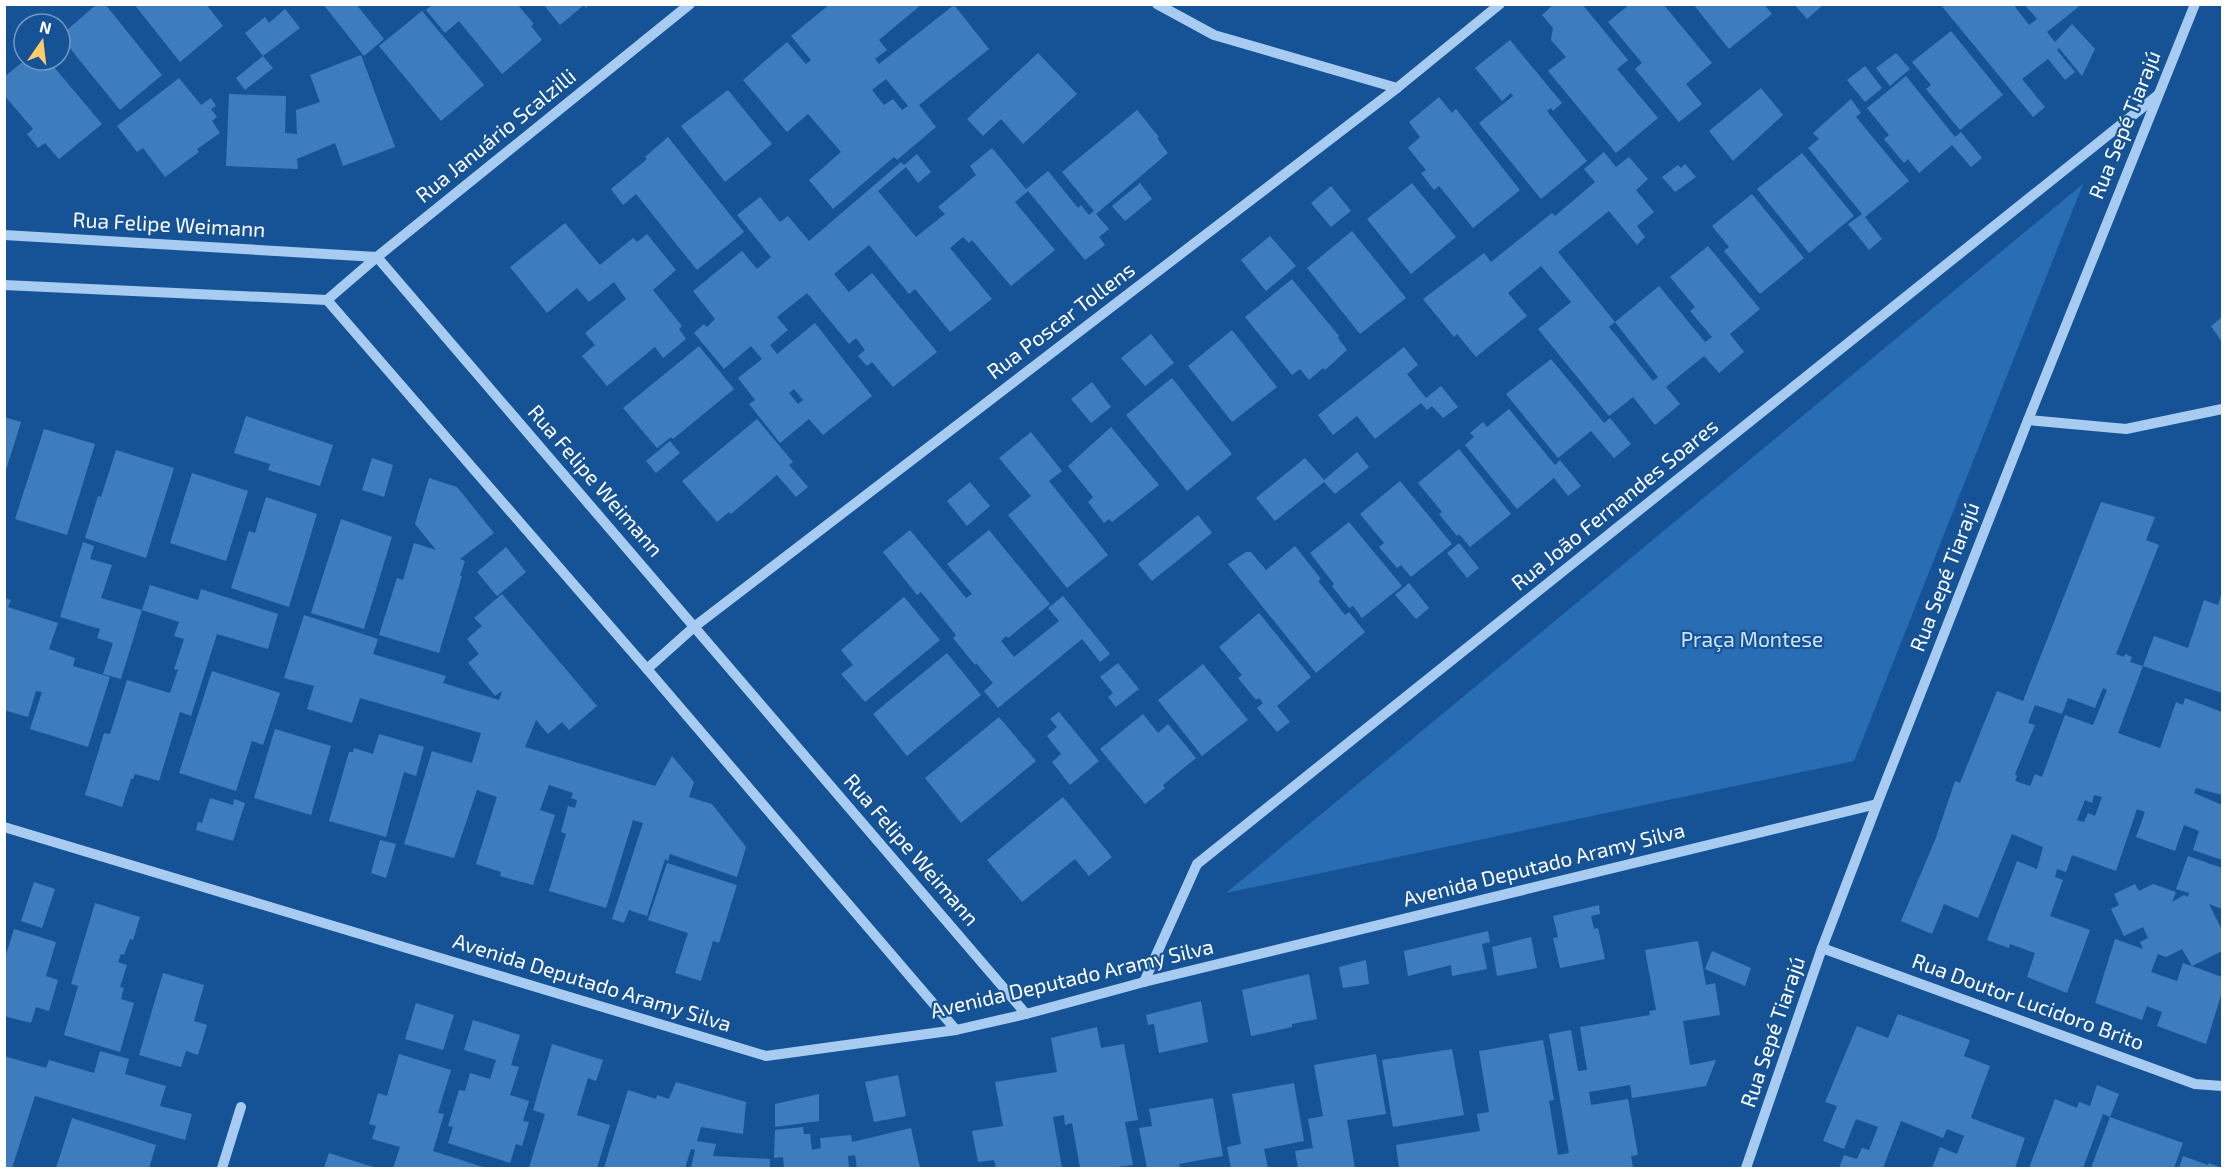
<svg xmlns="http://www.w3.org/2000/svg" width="2227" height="1173" viewBox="0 0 2227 1173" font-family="'Exo 2',sans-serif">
  <rect width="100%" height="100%" fill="#165396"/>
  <path fill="#296eb5" d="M2083,184l-229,577 -628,132z"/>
  <g fill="#3e7dbd" fill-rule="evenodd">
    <path d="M97,4h8l57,71 -42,35 -60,-74z"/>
    <path d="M134,4h72l17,22 -43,36z"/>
    <path d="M323,4h33l28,35 -20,17z"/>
    <path d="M433,4h84l17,20 -3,2 11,14 -40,34 -43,-53 -14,12 -19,-23z"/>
    <path d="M543,4h47l-4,4 -2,-3 -24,20z"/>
    <path d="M830,4h92l-43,36 8,10 -12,9 4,5 75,-59 35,44 -70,56 17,22 -39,33 -3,-3 -61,52 -24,-29 32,-28 -33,-38 -21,18 -44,-52 44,-38 19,22 5,-4 -20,-24zM886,79l22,27 -6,4 -9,-11 -9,6 -12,-15z"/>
    <path d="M1554,4h28l46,56 -11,9 41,49 -42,35 -68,-82 18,-14 -15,-17 2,-12 -11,-13z"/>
    <path d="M1630,4h33l49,59 -26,21 16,20 -23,18 -44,-53 7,-6 -34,-41z"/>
    <path d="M1693,4h71l8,10 -43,35z"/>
    <path d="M1794,4h30l-17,15z"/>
    <path d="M1940,4h73l16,21 8,-6 -13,-15h58l-35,28 8,10 17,-18 23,25 -13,27 -23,-28 -2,2 18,22 -10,8 -17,-21 -26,20 23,28 -12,10z"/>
    <path d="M285,9l15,19 -37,28 10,12 -28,22 -9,-12 27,-22 -18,-23 20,-16 4,6z"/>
    <path d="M422,11l62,74 -43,36 -62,-75z"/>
    <path d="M1951,31l52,64 -43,35 -34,-41 5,-4 -19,-23z"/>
    <path d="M1510,40l52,63 -9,8 -2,-3 -4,3 40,50 -46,38 -62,-76 34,-27 -2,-3 -9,8 -27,-33z"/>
    <path d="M1038,53l39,41 -54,50 -22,-25 -18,17 -16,-17z"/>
    <path d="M1896,53l14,16 -20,17 -14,-18z"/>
    <path d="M361,55l34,92 -52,19 -8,-23 -38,16 1,10 -72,-3 3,-72 57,2 -1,37 12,1 -1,-24 24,-8 -10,-27z"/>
    <path d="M25,60h23l54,64 -43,35 -14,-16 -7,5 -11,-14 6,-5 -29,-34v-18z"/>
    <path d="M1865,66l17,22 -17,14 -18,-22z"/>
    <path d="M1906,76l49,61 6,-5 21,26 -11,9 -19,-22 -33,28 -11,-14 -4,4 -20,-24 5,-4 -22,-27z"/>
    <path d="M179,78l22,27 10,-7 5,8 -5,3 6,8 -5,4 8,12 -23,16 2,3 -34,25 -22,-29 -6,4 -20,-26z"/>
    <path d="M1761,88l22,27 -50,46 -24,-30z"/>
    <path d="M728,90l44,54 -47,38 -44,-56z"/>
    <path d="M1439,97l13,16 4,-4 64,81 -47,38 -34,-42 -5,4 -13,-17 5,-3 -18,-22 12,-11 -11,-15z"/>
    <path d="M1851,99l10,14 -5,4 53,64 -44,36 17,22 -13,11 -21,-26 14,-10 -54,-66 11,-9 -6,-6z"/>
    <path d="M1137,110l22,27 -2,1 11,15 -72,61 13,15 -10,8 6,8 -20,15 -57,-69 -13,11 40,48 -44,36 -39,-46 -3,3 -6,-6 -13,11 42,51 -42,33 -35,-43 -6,5 -40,-49 -35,29 15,18 23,-19 65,79 -44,35 -21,-25 -5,4 -9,-10 7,-6 -9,-12 -7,6 -42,-51 -30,24 11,13 -18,15 7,9 38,-31 57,73 -49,39 -14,-16 -29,24 -31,-39 6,-4 -17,-22 24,-19 -11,-13 -27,23 -30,-36 10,-9 3,3 8,-8 -22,-28 49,-40 15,18 14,-12 -34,-42 23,-18 20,25 8,-6 21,25 91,-78 1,-1 3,3 13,-11 14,18 -13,11 -12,-16 -28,24 38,46 29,-23 -7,-7 38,-32 -6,-9 22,-18 34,41 22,-18 30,37 3,-3 8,10 5,-4 -32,-39zM794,389l9,11 -5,4 -9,-11z"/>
    <path d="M668,137l76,95 -47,38 -61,-76 -13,11 -12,-16 36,-30 -2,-2z"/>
    <path d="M1604,152l12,15 13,-10 19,22 -12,11 18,22 -17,14 8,11 -8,8 -28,-34 -51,41 57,70 44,-36 46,56 7,-5 -22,-26 5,-4 -25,-30 38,-31 52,63 -30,25 14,18 -12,10 -13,11 -15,-17 -38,31 14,17 -25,21 -22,-28 -24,19 -71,-87 33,-27 -30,-36 -33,27 19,23 -51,41 -19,-23 -3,3 -31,-38 61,-46 7,9 61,-49 3,3 40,-34 -11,-13zM1615,322l43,55 -5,4 -44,-54z"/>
    <path d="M1802,153l52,63 -45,37 -52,-64z"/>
    <path d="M1685,164l11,13 -21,15 -13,-15 16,-12 3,3z"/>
    <path d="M1140,183l12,16 -27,22 -13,-15z"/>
    <path d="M1412,183l44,54 -45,37 -44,-55z"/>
    <path d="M1331,186l20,25 -20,16 -20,-24z"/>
    <path d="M1752,194l52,64 -44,36 -36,-43 5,-4 -17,-21z"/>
    <path d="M565,223l35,42 33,-27 4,4 10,-8 29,36 -23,20 29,36 -3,3 7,10 -23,19 -8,-11 -48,39 -25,-30 13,-11 -10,-12 41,-34 -12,-17 -25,20 -12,-14 -30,25 -37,-46z"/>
    <path d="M1352,231l54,67 -46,36 -53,-66z"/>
    <path d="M1270,236l26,30 -30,25 -25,-31z"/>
    <path d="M1292,279l47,57 -1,2 9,12 -22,20 -2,-2 -14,12 -9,-11 -8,6 -47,-58z"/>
    <path d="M2222,317v25l-11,-16z"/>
    <path d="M1232,330l45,57 -45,35 -44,-56z"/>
    <path d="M1151,334l23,29 -29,23 -24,-28z"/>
    <path d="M699,346l35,43 -61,50 -2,-2 -14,11 -34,-40z"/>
    <path d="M1404,347l14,18 -11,9 19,24 15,-12 17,21 -15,11 -11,-12 -5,4 -6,-7 -46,36 -18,-23 -24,19 -15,-20z"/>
    <path d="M1551,359l53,64 6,-5 21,26 -17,14 -23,-27 -33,27 -52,-64z"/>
    <path d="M1172,378l60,76 -45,37 -61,-76z"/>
    <path d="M1092,382l19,25 -20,16 -20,-24z"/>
    <path d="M1509,409l46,56 5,-5 21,26 -13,10 -14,-18 -37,31 -52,-64 9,-8 -4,-4 13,-11 4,5z"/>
    <path d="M246,416l87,29 -13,41 -52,-16 2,-6 -36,-11z"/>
    <path d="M4,417l17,5 -16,51h-1z"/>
    <path d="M757,419l36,43 -4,3 19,22 -12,10 -19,-22 -46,39 -2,-2 -12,10 -35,-41z"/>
    <path d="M1111,427l48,58 -47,37 -3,-3 -5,4 -16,-21 5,-5 -25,-31z"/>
    <path d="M44,429l51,15 -28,91 -52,-16z"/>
    <path d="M1031,432l31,39 -13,10 59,74 -41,33 -59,-73 23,-19 -32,-38z"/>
    <path d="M670,441l10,12 -24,20 -10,-12z"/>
    <path d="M1459,449l52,65 -41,33 -11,-13 -2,2 -18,-22 3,-2 -24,-29z"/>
    <path d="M116,450l58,18 -28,90 -61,-20 13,-42 3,1z"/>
    <path d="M1357,452l12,15 -34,27 -11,-12 -49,39 -19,-23 49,-40 19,22z"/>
    <path d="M372,458l21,7 -9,32 -22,-7z"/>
    <path d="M192,473l56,18 -22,70 -56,-18z"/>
    <path d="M429,478l28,9 37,46 -34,26 5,2 -5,15h2l-23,77 -60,-18 18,-57 6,2 11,-37 22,7 -21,-26z"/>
    <path d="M1400,481l52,63 -41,33 -10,-12 -4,3 -18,-21 5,-4 -24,-29z"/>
    <path d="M970,482l20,24 -23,20 -20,-25z"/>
    <path d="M266,497l51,17 -28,93 -58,-19 18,-57 6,2z"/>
    <path d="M2101,502l54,15 -9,23 13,5 -43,109 8,3 1,-3 7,3 -2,5 13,4 -25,67 42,15 16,-46 7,3 2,-7 37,14v83l-26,-7 -2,5 28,12v55l-29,-10 6,-19 -15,-6 -9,26 -39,-14 9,-25 -8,-3 -21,62 -44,-16 -6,17 -9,-3 -2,8 8,3 -13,36 40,14 -23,63 -40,-16 8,-24 -25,-9 -1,4 -22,-8 30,-79 20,8 6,-22 -31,-13 -34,84 -34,-14 -12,30 -31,-13 34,-81 20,-59 5,2 37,-92 26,10zM2103,688l4,2 -14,35 -28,-10 -23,62 -7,-3 -5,12 -15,-5 2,-5 -2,-2 20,-49 -7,-2 7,-18 27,9 6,-16 27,10zM2094,795l8,2 -7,19 -7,-3 -4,9 -7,-2 8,-20 7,3z"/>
    <path d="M1198,515l14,18 -60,48 -14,-17z"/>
    <path d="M341,519l51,18 -28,92 -53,-16z"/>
    <path d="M1349,522l53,64 -40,32 -9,-12 -4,2 -17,-22 2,-2 -24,-31z"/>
    <path d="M910,530l56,68 6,-4 -25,-30 42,-34 61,74 -42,34 -2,-2 -5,5 13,16 45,-36 -11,-13 15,-12 47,58 -10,8 -18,-23 -84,69 -14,-17 9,-8 -17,-20 -1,2 -22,-27 3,-3 -35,-43 -4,3 -34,-43z"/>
    <path d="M83,542l11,4 -4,13 22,6 -11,33 41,12 -21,69 -18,-5 10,-31 -16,-5 3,-9 -40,-12z"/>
    <path d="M1459,543l20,25 -12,10 -20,-25z"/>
    <path d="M1295,546l26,33 -3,2 27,34 4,-3 16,20 -49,41 -88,-109 18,-12h5l15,18z"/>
    <path d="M506,547l20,25 -29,24 -20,-24z"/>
    <path d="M1409,583l20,25 -13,11 -21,-24z"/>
    <path d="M150,585l48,15 3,-11 77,25 -10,35 -51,-15 -26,82 -11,-4 -21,69 -24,-7 -2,5h-2l-9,28 -37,-12 19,-62 6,1 17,-54 43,13 8,-23 -4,-1 10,-30 -10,-3 5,-14 -37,-12z"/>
    <path d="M2222,592v101l-79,-27 11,-30 34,12 16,-48 14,5z"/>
    <path d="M502,594l95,112 -28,24 -7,-8 -14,12 -12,-14 -11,27 130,39 17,-30 22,26 -5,15 23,7 34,43 -9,30 -67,-23 -2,7 -3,-2 -18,57 -18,-6 -5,13 -12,-4 31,-96 -10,-3 -27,88 -57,-17 17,-57 -5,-2 7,-26 7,2 2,-8 -6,-2 2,-5 -24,-8 -9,25 15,5 -22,70 -33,-9 1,-4 -25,-8 21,-67 -20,-7 -23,68 -50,-14 28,-93 40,12 9,-30 -121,-35 -8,25 -45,-14 7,-23 -30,-8 20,-63 74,24 -5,15 73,22 -3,7 56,17 3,-9 -7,5 -27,-33 11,-9 -12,-15 15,-13 -8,-8z"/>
    <path d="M904,597l36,43 -75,62 -24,-28 12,-9 -12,-15z"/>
    <path d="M4,598l7,2 -3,7 50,16 -9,26 26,9 -2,8 37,11 -22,70 -58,-18 12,-37 -6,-1 -8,26 -24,-7z"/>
    <path d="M1259,613l52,64 -34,29 13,16 -13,10 -20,-24 6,-5 -4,-5 -3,2 -18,-22 4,-3 -23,-28z"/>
    <path d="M947,653l34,42 -74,61 -34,-42z"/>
    <path d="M1118,663l21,26 -23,18 -8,-10 5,-4 -13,-16z"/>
    <path d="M1203,664l45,56 -46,36 -44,-56z"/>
    <path d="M212,671l68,22 -17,52 -11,-4 -16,50 -57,-18z"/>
    <path d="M1059,712l40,49 -29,24 -18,-23 9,-8 -14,-18 10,-9 -7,-8z"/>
    <path d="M1143,714l15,19 10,-9 28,34 -33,27 2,3 -20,16 -45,-55z"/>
    <path d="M999,717l37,44 -75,62 -36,-45z"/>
    <path d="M275,729l56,17 -20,69 -57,-17z"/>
    <path d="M379,734l45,13 -8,29 -12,-4 -18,65 -57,-16 20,-69h4l1,-4 19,6z"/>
    <path d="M1063,797l49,60 -23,19 -14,-17 -53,43 -35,-42z"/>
    <path d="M210,798l23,7 1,-6 11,4 -12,38 -37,-11 2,-8 4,1z"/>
    <path d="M380,840l16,4 -10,34 -15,-5z"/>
    <path d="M2188,856l34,12v41l-13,-5 13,26v21l-30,15 30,11v15l-16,52 -49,-18 5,-14 -15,-6 -5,14 -47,-17 20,-64 28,10 -3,-7 8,-4 -5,-11 -19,9 -13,-27 8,-4 -5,-11 21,-10 4,7 14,-7 23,8 -4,10 12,-7 4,2 1,-4 -13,-4zM2182,949l10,17 -9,-3 -6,18 -26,-9 7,-18 8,3z"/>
    <path d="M667,863l70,22 -18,58 -6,-2 -12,40 -26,-8 13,-40 -40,-13z"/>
    <path d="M34,882l21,7 -13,39 -21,-7z"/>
    <path d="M95,903l45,14 -7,23 -3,-1 -6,16 -3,-1 -3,8 9,3 -7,22 4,1 -3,11 13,4 -14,49 -56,-17 14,-49 -7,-2z"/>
    <path d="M1599,905l1,9 -9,2 3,13 4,-1 7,31 -45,9 -7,-30 5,-1 -5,-21z"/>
    <path d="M14,929l42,13 -10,34 12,4 -9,31 -13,-4 -5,16 -27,-7v-55z"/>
    <path d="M1488,931l2,11 -8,2 5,25 -35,7 -1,-11 -43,11 -4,-25z"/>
    <path d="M1531,937l6,31 -40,8 -5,-29z"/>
    <path d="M1698,941l8,44 9,-2 5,32 -37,6 7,44 26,-5 -10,26 -74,12 -2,-13 -41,7 2,13 37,-6 10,56 -7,1 2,12h-234l-3,-23 84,-14 -3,-17 12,-2 -10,-61 64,-11 11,60 -5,1 9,54 11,-2 -20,-119 22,-4 7,41 9,-1 -7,-43 70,-12 -1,-4 7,-1 -11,-60z"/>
    <path d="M1712,951l39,17 -6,18 -40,-17z"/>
    <path d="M1366,960l3,24 -26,4 -4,-21z"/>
    <path d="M163,973l41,12 -10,36 13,4 -9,30 -12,-4 -5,16 -42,-12z"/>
    <path d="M1309,974l8,45 -25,5v3l-41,9 -9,-46z"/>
    <path d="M1201,1001l7,41 -49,11 -5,-29 -6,1 -2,-10z"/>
    <path d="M416,1003l38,12 -11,35 -38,-11z"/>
    <path d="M1898,1014l72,26 -6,16 26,10 -19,52 54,20 -10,30h-83l8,-21 17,7 7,-18 -17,-7 -4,9 -42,-17 -18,47h-44l5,-13 13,4 5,-11 7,2 9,-23 -22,-8 -12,30 -21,-8 14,-35 -12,-4 32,-76 31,12z"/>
    <path d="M473,1020l47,15 -9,30 8,2 -9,28 19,6 -6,20 6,1 -7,24 -6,-2 -6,19 -62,-20 5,-16 -5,-1 11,-36 6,1 5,-18 20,6 6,-19 -32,-10z"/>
    <path d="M1097,1027l4,21 23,-4 14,76 -13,2 8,43 -24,3h-29l-8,-45 -7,2 -1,-10 -11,2 9,51h-66l-2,-8 -16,2 -6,-31 31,-5 -8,-44 62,-10 -6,-34z"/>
    <path d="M552,1044l51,16 -7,21 -8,-3 -11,37 33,10 -13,43h-68l16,-54 -12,-4z"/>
    <path d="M1452,1049l12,66 -71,12 -11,-67z"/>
    <path d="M100,1051l29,8 -4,15 41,12 -6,20 32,8 -7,26 -150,-44 -23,72h-8v-112l42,12 3,-8 45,13z"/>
    <path d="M399,1054l52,16 -13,43 6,1 -11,37 53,17h-93l7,-21 -28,-8 4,-13 -7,-2 9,-31 9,3z"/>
    <path d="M1376,1054l10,60 -39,6 8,48h-57l-3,-17 18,-3 -5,-29 15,-3 -9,-51z"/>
    <path d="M898,1075l8,41 -32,6 -9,-40z"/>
    <path d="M676,1082l70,20 -3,32 -42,-7 -4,14 19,3 -3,12 57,3v9h-79l4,-18 -4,-1 -6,19h-81l24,-78 28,9 1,-4 12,4z"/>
    <path d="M1294,1083l10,58 -40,8 4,19h-37l-4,-21 14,-3 -9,-50z"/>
    <path d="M2097,1085l22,9 -9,23 -7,-3 -20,54h-54l26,-69 22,9 2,-6 11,4z"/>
    <path d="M819,1094v27l-44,6v-23z"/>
    <path d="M1213,1098l10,58 -44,8 1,4h-33l-8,-40 13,-2 -3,-17z"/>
    <path d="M2110,1117l73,26 -9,25h-83z"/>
    <path d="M72,1118l84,27 -7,23h-93z"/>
    <path d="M803,1127l1,7h6l2,16 9,-2 -1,-10 31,-3 1,7 59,-14 9,40h-63l-2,-13 -7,1 1,12h-65l-1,-11 -9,1 1,-28z"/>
    <path d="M329,1153l47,15h-52z"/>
    <path d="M2183,1156l25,9 1,-2 13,5h-43z"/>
  </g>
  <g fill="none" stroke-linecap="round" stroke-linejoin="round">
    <g stroke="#a8ccf1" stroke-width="10">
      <path d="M1157,4l57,31 183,53"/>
      <path d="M4,235l373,22 649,757"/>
      <path d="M4,285l323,15 320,369 309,361"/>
      <path d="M327,300l50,-43 313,-253"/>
      <path d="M2028,420l98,9 96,-20"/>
      <path d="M647,669l47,-42 703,-539 103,-84"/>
      <path d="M4,827l762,229 190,-26 70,-16 118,-32 733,-178"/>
      <path d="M1822,948l373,136 27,2"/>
      <path d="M1144,982l53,-118 961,-769"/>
      <path d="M222,1168l19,-61"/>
      <path d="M1746,1168l76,-220 55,-144 151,-384 167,-416"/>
    </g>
  </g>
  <g text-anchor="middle" stroke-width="4.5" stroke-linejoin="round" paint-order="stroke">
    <g font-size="21" fill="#fff" stroke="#165396">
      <text transform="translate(2125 125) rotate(-68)" y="7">Rua Sepé Tiarajú</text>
      <text transform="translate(496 136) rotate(-39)" y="7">Rua Januário Scalzilli</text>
      <text transform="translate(169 225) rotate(3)" y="7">Rua Felipe Weimann</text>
      <text transform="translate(1061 321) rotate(-37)" y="7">Rua Poscar Tollens</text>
      <text transform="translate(595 481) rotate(49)" y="7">Rua Felipe Weimann</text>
      <text transform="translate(1615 505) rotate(-39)" y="7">Rua João Fernandes Soares</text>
      <text transform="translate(1945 577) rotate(-69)" y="7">Rua Sepé Tiarajú</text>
      <text transform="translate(911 850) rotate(49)" y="7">Rua Felipe Weimann</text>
      <text transform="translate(1544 865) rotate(-14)" y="7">Avenida Deputado Aramy Silva</text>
      <text transform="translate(1072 979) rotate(-13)" y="7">Avenida Deputado Aramy Silva</text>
      <text transform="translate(592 983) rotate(17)" y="7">Avenida Deputado Aramy Silva</text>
      <text transform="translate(2028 1002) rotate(20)" y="7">Rua Doutor Lucidoro Brito</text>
      <text transform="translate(1773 1032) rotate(-71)" y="7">Rua Sepé Tiarajú</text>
    </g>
    <g font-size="21" fill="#cfe5fc" stroke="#165396">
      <text x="1752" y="647">Praça Montese</text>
    </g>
  </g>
  <rect width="2227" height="1173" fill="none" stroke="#ffffff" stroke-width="12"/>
  <g transform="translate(42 42) rotate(14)"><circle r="28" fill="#165396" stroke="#7398c0" stroke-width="1.5"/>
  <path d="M0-4.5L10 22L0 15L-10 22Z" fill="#ffcd68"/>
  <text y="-9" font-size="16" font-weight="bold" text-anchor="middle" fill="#ffffff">N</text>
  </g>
</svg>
